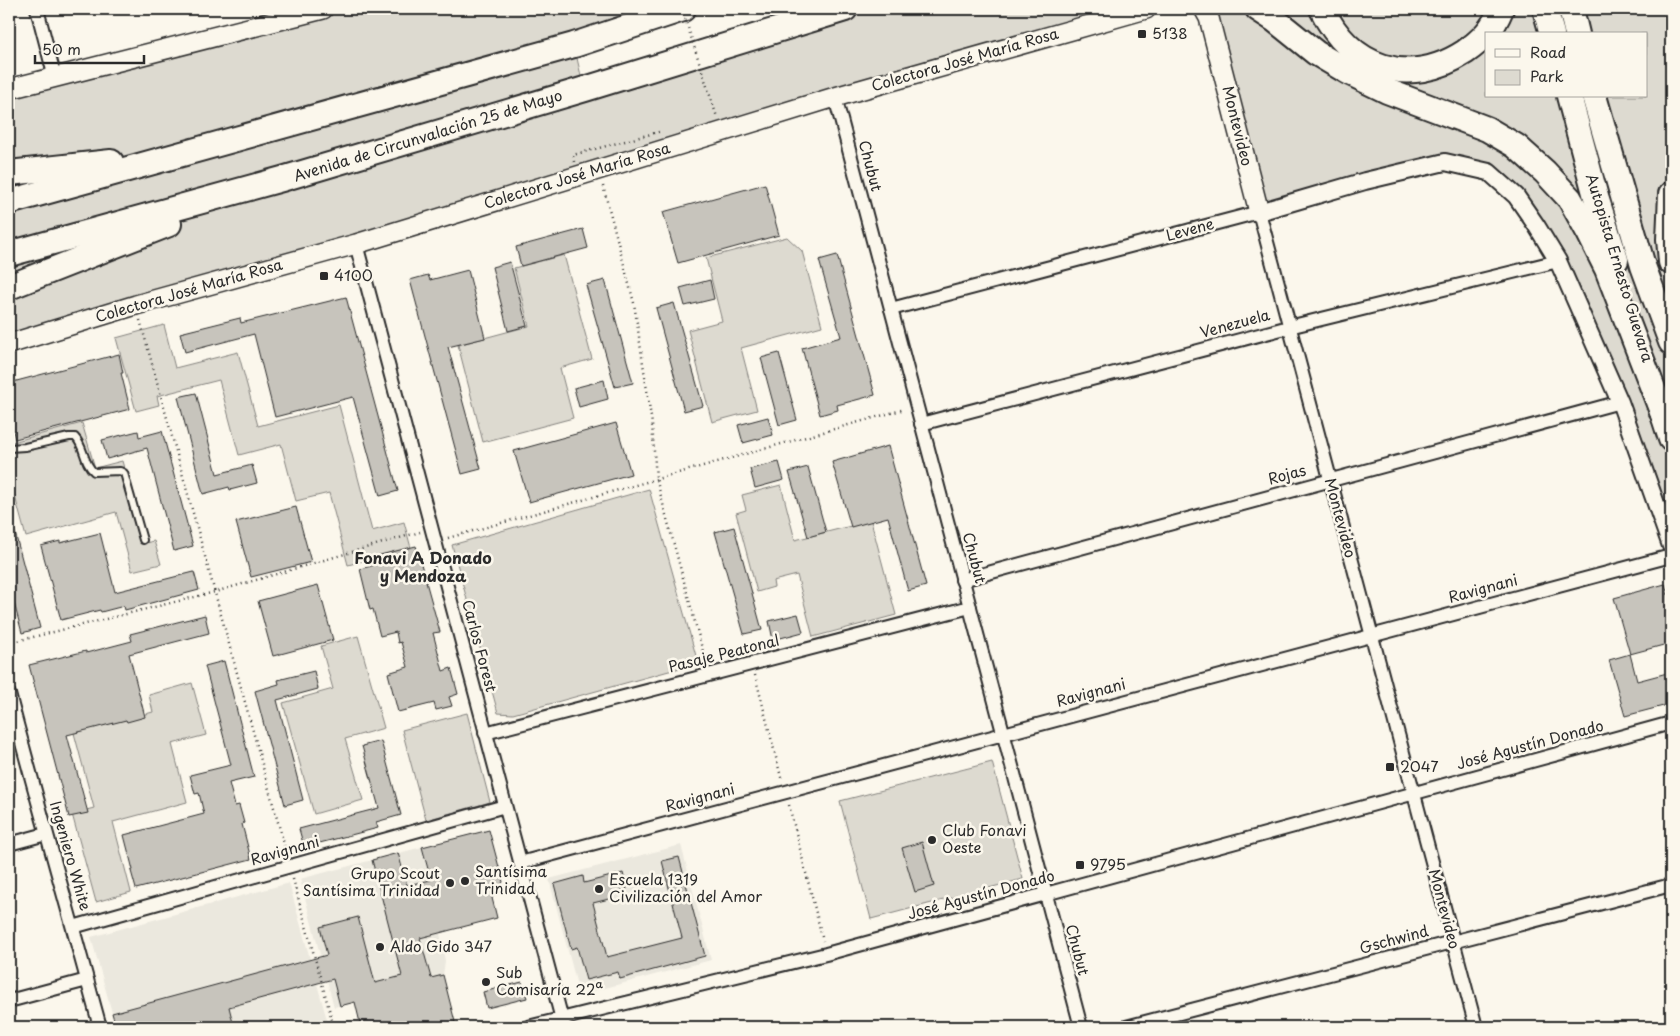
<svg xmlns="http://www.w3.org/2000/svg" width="1680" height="1036" viewBox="0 0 1680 1036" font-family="'Playpen Sans',sans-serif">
  <rect width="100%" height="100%" fill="#fbf7ec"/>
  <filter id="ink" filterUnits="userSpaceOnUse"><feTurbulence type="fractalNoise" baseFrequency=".02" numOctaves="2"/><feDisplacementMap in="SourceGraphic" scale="10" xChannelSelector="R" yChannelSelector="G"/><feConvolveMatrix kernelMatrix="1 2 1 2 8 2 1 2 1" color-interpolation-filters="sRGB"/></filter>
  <g filter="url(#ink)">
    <g fill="#ebe8de">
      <path d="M681,845l30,115 -121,32 -13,-7 -28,-106z"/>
      <path d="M422,847l9,33 -4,1 13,52 5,28 -2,14 12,47 -21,5h-73l-6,-25 -21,5 -34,-128z"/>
      <path d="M289,883l40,144h-213l-25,-90z"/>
    </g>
    <g fill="#dddad0" stroke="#84827e" fill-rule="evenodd">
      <path d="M323,9h360l-109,36 10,44 261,-80h301l-1137,335v-255z"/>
      <path d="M1204,9h467v537l-113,-285 -69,-89 -44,-10 -186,50zM1486,34h160v62h-160z"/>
      <path d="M787,237l15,14 20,75 -81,22 16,62 -45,12 -24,-92 34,-9 -16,-63z"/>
      <path d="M564,255l28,104 -32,9 13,50 -90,24 -25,-97 71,-19 -15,-58z"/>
      <path d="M164,325l11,43 63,-16 20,74 81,-21 33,126 32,-9 7,26 -63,17 -19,-72 -33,8 -15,-57 -42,11 -20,-75 -62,16 2,9 -23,6 -20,-73z"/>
      <path d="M82,423l13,45 27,-7 23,82 9,-2 7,23 -29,7 -16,-59 -90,25 -17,-63v-31z"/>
      <path d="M781,485l14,55 76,-19 25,94 -83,22 -16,-62 -24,6 1,6 -17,5 -21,-79 10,-3 -4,-15z"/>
      <path d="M649,489l49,174 -185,51 -15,-1 -46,-168z"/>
      <path d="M358,636l26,92 -39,11 18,61 -49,14 -31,-111 50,-14 -12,-43z"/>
      <path d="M192,683l14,52 -34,9 15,58 -74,20 18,70 -35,10 -24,-88 22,-6 -20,-75 79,-21 -4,-17z"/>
      <path d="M467,713l23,89 -64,18 -24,-90z"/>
      <path d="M992,762l31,117 -152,40 -31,-118z"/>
    </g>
    <g fill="#c7c4bc" stroke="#2b2b2b">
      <path d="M765,184l14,51 -101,28 -15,-51z"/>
      <path d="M583,229l5,19 -67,18 -5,-19z"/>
      <path d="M837,255l38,140 -38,10 1,5 -18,5 -18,-67 39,-11 -22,-77z"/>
      <path d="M510,262l17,64 -19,5 -16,-64z"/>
      <path d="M468,270l17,68 -37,9 33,122 -19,5 -52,-194 18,-5 2,5z"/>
      <path d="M605,280l28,103 -18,4 -29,-102z"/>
      <path d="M710,280l4,19 -29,7 -5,-18z"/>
      <path d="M346,297l52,194 -18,5 -27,-99 -78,20 -21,-83 -69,18 -5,-19 60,-15 1,5z"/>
      <path d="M674,303l29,103 -19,5 -28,-103z"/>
      <path d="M779,353l18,67 -18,5 -18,-67z"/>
      <path d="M119,354l4,19h-2l9,36 -115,30 -6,-23v-33z"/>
      <path d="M604,380l4,19 -29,8 -5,-19z"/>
      <path d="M196,393l21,81 35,-9 5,18 -27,7 -1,-3 -26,7 -25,-97z"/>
      <path d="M768,417l5,18 -30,8 -5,-18z"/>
      <path d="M616,423l15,51 -102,28 -15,-51z"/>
      <path d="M138,431l1,6 23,-6 31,115 -19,5 -27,-103 -40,11 -5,-19z"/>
      <path d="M888,446l38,140 -18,5 -20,-74 -37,10 -19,-65z"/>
      <path d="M779,462l5,18 -29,8 -5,-19z"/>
      <path d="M808,467l18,65 -18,5 -19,-65z"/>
      <path d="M296,507l15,55 -60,15 -15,-55z"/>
      <path d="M9,525h4l27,103 -18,5 -13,-49z"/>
      <path d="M734,527l28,103 -18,4 -29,-102z"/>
      <path d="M100,533l15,59 79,-20 5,18 -74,20 -1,-4 -23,6 -1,-2 -39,10 -20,-74 19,-5v2z"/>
      <path d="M416,546l24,86 -7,1 10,38 8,-3 7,26 -9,3 3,9 -16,4 -2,-7 -36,9 -10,-39 20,-6 -7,-25 -3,1 -2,-11 -16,4 -7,-27 -3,1 -10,-41 18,-5 -2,-8z"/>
      <path d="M1665,584l6,23v36l-41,11 -16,-56z"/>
      <path d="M318,585l15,55 -60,16 -15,-55z"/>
      <path d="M798,614l5,18 -30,8 -4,-19z"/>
      <path d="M205,615l4,18 -80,21 16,63 -18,5 -1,-2 -59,15 21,78 -19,4 -40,-152 57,-14v2l46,-12 -2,-7z"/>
      <path d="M1630,654l7,27 34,-9v32l-46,12 -16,-56z"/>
      <path d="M224,661l30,116 -25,6 6,23 4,-1 5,18 -2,1 9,35 -115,30 -5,-18 2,-1 -9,-35 80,-21 -5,-21 -4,1 -5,-19 41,-10 -26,-99z"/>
      <path d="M314,671l4,18 -41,11 26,100 -18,5 -30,-114 24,-7 -1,-4z"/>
      <path d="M381,741l20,74 -25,7 2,6 -74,19 -5,-18 80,-21 -17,-62z"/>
      <path d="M489,830l14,52 -11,16 5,20 -77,20 11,40 12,-3 12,47 -21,5h-73l-6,-25 -15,4 -7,-27 -104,28 5,20h-118l-4,-14 215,-58 -7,-28 38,-10 17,66 27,-7 -30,-116 26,-7 9,32 24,-5 -9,-33z"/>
      <path d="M922,842l12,44 -19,6 -13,-44z"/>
      <path d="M679,857l26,99 -85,23 -2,-7 -32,8 -9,-33 -6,2 -17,-65 29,-8 1,7 39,-10 4,16 -15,4 1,5 -20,5 14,54 75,-19 -20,-77z"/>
      <path d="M522,982l5,16 -40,10 -4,-16z"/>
    </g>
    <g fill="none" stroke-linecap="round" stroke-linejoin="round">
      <g stroke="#2b2b2b" stroke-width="10">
        <path id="service" d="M9,448l16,-1 44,-10h6c10,10 8,26 19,35l26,-1 4,2 19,67"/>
      </g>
      <g stroke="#2b2b2b" stroke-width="16">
        <g id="minor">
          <path d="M37,9l18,69"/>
          <path d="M835,97l246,930"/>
          <path d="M356,244l208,783"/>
          <path d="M891,309l368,-97 217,815"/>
          <path d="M921,424l368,-97 269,-66"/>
          <path d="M962,580l658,-178"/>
          <path d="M9,694c29,111 61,222 91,333"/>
          <path d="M485,733l485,-126"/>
          <path d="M9,844l37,-10"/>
          <path d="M520,863l1151,-307"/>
          <path d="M73,927l432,-121"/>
          <path d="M9,1001l78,-21"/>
          <path d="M528,1027l298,-73 845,-231"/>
          <path d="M1126,1027l545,-142"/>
        </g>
      </g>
      <g stroke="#2b2b2b" stroke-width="20">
        <path id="tertiary" d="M1259,212l106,-31 80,-19 44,10 27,24 20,29 22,36 62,141 51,144"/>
      </g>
      <g stroke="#2b2b2b" stroke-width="22">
        <g id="secondary">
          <path d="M1204,9l5,9 50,194"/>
          <path d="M9,89l314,-80"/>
          <path d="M9,344l127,-39 220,-61 479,-147 311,-88"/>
        </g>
      </g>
      <g stroke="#2b2b2b" stroke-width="28">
        <g id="motorway">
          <path d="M1258,9l17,11 41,33 32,19 39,19 100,38 29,17 29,26 25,27 19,34 18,36 57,148"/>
          <path d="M1322,9c28,59 86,80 143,43 17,-12 28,-23 36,-43"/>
          <path d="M1545,9l7,25"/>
          <path d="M1571,9l6,25"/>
          <path d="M1569,96l27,101 20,63"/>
          <path d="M1594,96l49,170 28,76"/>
          <path d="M9,173l102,-11"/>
          <path d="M1671,194l-2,45 2,23"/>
          <path d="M9,202l565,-157 109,-36"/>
          <path d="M9,254l273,-75 303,-90 260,-80"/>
          <path d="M9,287l160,-63"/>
          <path d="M1659,402l12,37"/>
        </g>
      </g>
      <g stroke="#2b2b2b" stroke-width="2.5" stroke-dasharray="1 4" stroke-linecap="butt">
        <path d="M574,162l-1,-7 89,-24"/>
        <path d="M603,186l31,117 18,121 4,54 50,185"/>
        <path d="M140,320l147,535"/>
        <path d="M448,538l457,-129"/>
        <path d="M9,643l206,-51 205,-60"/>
        <path d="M755,675l27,106"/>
        <path d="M789,805l34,136"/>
        <path d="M293,879l41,148"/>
      </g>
      <use href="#service" stroke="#fbf7ec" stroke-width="6"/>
      <use href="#minor" stroke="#fbf7ec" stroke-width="12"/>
      <use href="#tertiary" stroke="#fbf7ec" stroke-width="16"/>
      <use href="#secondary" stroke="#fbf7ec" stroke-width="19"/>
      <use href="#motorway" stroke="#fbf7ec" stroke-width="24"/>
      <path stroke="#2b2b2b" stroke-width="2.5" stroke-dasharray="1 4" stroke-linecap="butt" d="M682,9l35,108"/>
    </g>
  </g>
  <g fill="#2b2b2b" stroke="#fbf7ec" stroke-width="2">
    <rect x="1137" y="29" width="10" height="10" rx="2.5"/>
    <rect x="319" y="271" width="10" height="10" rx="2.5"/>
    <rect x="1385" y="762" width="10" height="10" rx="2.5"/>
    <circle cx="932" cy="840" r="5"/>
    <rect x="1075" y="860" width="10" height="10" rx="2.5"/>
    <circle cx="465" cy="881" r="5"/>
    <circle cx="450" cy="883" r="5"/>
    <circle cx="599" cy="889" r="5"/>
    <circle cx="380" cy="947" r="5"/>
    <circle cx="486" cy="982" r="5"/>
  </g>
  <g text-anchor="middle" stroke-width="5" stroke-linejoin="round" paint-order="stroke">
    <g font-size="15" fill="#2b2b2b" stroke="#fbf7ec" text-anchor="start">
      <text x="1152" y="39">5138</text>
      <text x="334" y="281">4100</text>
      <text x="1400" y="772">2047</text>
      <text x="942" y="836">Club Fonavi<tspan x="942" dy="17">Oeste</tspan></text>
      <text x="1090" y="870">9795</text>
      <text x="475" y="877">Santísima<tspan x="475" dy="17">Trinidad</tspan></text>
      <text x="440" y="879" text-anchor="end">Grupo Scout<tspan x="440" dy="17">Santísima Trinidad</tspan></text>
      <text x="609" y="885">Escuela 1319<tspan x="609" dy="17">Civilización del Amor</tspan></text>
      <text x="390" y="952">Aldo Gido 347</text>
      <text x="496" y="978">Sub<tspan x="496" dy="17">Comisaría 22ª</tspan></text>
    </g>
    <g font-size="15" fill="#2b2b2b" stroke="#fbf7ec">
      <text transform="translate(965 60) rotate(-16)" y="5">Colectora José María Rosa</text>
      <text transform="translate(1237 126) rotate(76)" y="5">Montevideo</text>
      <text transform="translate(428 136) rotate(-17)" y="5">Avenida de Circunvalación 25 de Mayo</text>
      <text transform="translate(870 166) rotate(75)" y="5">Chubut</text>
      <text transform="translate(577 176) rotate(-17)" y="5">Colectora José María Rosa</text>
      <text transform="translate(1190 230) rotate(-15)" y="5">Levene</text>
      <text transform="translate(1619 268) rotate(73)" y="5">Autopista Ernesto Guevara</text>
      <text transform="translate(189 291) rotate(-16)" y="5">Colectora José María Rosa</text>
      <text transform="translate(1235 324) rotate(-15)" y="5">Venezuela</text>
      <text transform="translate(1287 475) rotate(-15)" y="5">Rojas</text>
      <text transform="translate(1340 518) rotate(75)" y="5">Montevideo</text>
      <text transform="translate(974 558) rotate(75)" y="5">Chubut</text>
      <text transform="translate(1483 589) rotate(-15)" y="5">Ravignani</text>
      <text transform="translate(479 646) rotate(75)" y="5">Carlos Forest</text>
      <text transform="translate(724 654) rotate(-14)" y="5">Pasaje Peatonal</text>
      <text transform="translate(1091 693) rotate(-15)" y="5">Ravignani</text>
      <text transform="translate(1530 745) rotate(-15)" y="5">José Agustín Donado</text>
      <text transform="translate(700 798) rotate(-15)" y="5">Ravignani</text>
      <text transform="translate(285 851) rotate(-16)" y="5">Ravignani</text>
      <text transform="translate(70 856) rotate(74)" y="5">Ingeniero White</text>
      <text transform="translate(981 895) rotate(-15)" y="5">José Agustín Donado</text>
      <text transform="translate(1444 909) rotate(75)" y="5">Montevideo</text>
      <text transform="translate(1394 940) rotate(-15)" y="5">Gschwind</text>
      <text transform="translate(1077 950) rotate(75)" y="5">Chubut</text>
    </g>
    <g font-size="16" font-weight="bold" fill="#2b2b2b" stroke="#fbf7ec">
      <text x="423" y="564">Fonavi A Donado<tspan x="423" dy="18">y Mendoza</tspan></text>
    </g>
  </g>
  <rect width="1680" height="1036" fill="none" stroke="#fbf7ec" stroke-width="30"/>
  <rect x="15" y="15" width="1650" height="1006" fill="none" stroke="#2b2b2b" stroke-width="2" filter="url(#ink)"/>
  <rect x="1485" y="32" width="162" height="65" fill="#fbf7ec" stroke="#a8a59f"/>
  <rect x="1495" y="49" width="25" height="8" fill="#fbf7ec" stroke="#a8a59f"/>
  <text x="1530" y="58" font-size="15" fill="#2b2b2b">Road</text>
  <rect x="1495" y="70" width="25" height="15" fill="#dddad0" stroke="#a8a59f"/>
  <text x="1530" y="82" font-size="15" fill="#2b2b2b">Park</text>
  <path d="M35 55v8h109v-8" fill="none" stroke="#2b2b2b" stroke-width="2.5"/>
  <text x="42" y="55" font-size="15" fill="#2b2b2b" stroke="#fbf7ec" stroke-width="4" paint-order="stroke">50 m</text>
</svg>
